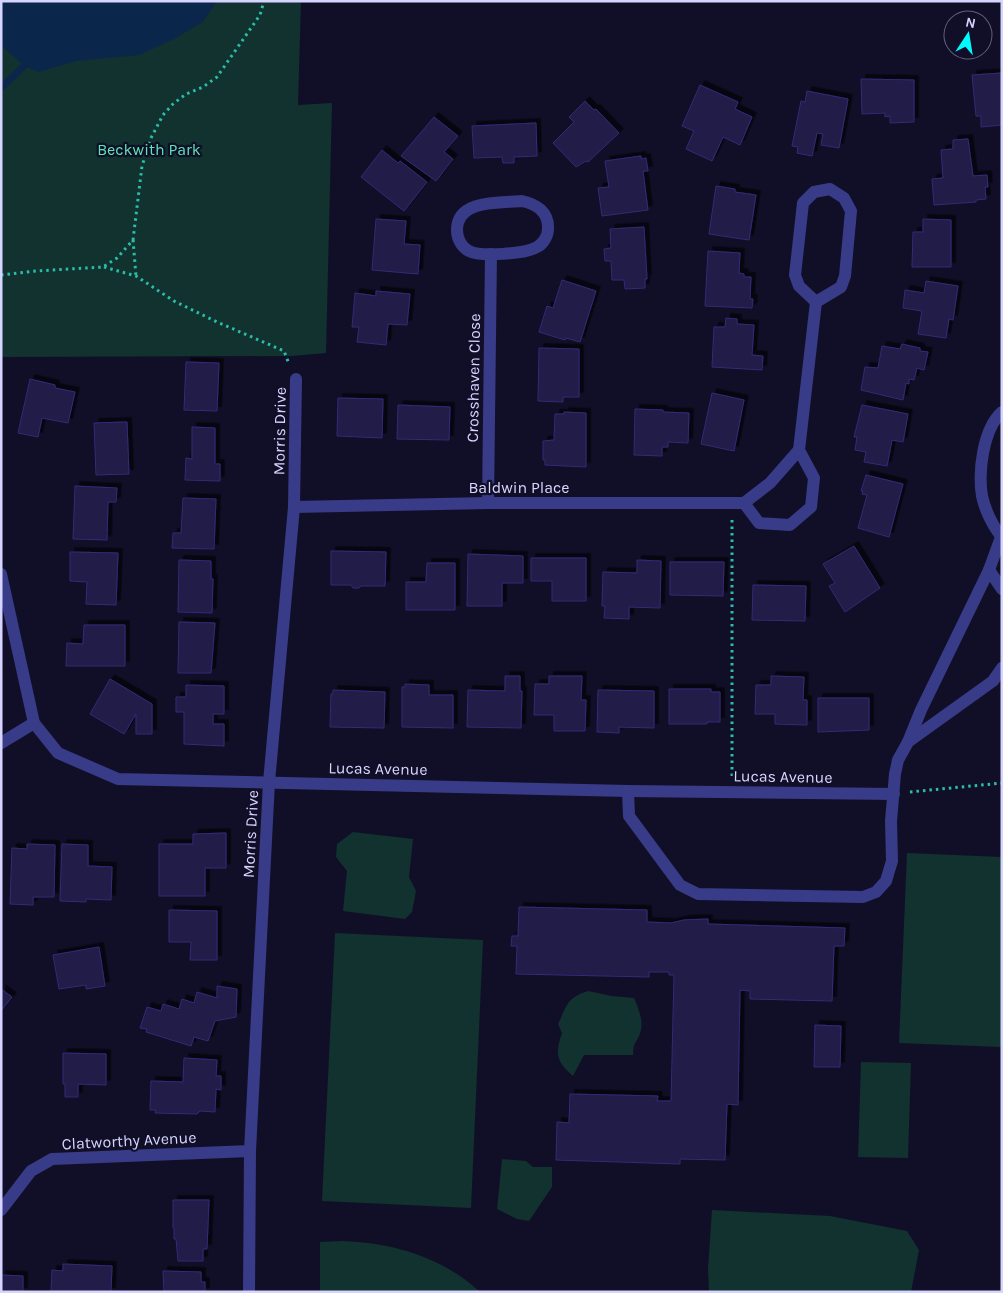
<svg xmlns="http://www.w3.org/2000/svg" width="1003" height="1293" viewBox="0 0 1003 1293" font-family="Karla,sans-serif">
  <defs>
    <filter id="shadow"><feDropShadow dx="4.5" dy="-4.5" stdDeviation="0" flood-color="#0009"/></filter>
  </defs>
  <rect width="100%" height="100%" fill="#110f27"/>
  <g fill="#11322e">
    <path d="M1,1h300l-3,104 34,-2 -6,250 -34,3 -291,1z"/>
    <path d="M353,832l60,7 -4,38 7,14 -4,21 -7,7 -62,-8 4,-40 -11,-14 1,-13z"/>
    <path d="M907,853l95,4v190l-103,-4z"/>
    <path d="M335,933l148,7 -12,268 -149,-7z"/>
    <path d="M588,991l24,5 22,2c5,12 11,25 5,38 -5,10 -5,7 -6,19h-49l-11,21c-17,-15 -18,-22 -11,-43l-4,-9c9,-18 8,-26 30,-33z"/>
    <path d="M861,1062l50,1 -3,95 -50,-1z"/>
    <path d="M502,1159l24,2 7,6h19v20l-23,34 -12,-2 -20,-10z"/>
    <path d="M712,1210l118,6 77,15 12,19 -8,42h-202l-1,-23z"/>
    <path d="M343,1241c50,2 99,16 137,51h-160v-50z"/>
  </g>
  <path fill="#0a274b" d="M1,1h216l-14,21 -31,18 -33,15 -63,6 -37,11 -15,-6 -23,-21z"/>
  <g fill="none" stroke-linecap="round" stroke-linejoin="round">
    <path stroke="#0a274b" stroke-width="7" d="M1,88l23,-22"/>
  </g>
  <g fill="#201a49" stroke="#342b76" filter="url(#shadow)">
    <path d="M1002,73v52l-21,2v-11h-5l-4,-41z"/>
    <path d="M861,79l53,1v42l-24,1v-7l-5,1v-4l-23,1z"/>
    <path d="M700,85l38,17 -3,7 17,8 -12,28 -17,-8 -11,24 -26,-12 8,-18 -12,-5z"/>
    <path d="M807,91l41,8 -9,49 -18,-3 2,-11 -6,-1 -5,23 -15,-3 1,-6 -6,-1 9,-45 4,1z"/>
    <path d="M585,101l9,9 2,-1 23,24 -31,29 -2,-1 -10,6 -23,-24 21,-21 -5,-5z"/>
    <path d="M434,117l24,19 -14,16 9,7 -17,22 -35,-25z"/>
    <path d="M536,123l1,33 -23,1v6h-11l-1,-6 -28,1 -2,-32z"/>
    <path d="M968,139l5,37 14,-1 1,12h-3l1,12 -10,1v2l-42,3 -2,-26 11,-1 -2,-28 12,-1v-9z"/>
    <path d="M382,150l16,13 2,-2 27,21 -23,29 -43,-34z"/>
    <path d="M641,156v3l5,-1 2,13h-5l5,39 -46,6 -4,-28 11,-1 -4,-26z"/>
    <path d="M716,186l19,3v3l21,3 -7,45 -40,-6z"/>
    <path d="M376,219l30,2 -2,23 16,1 -2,29 -46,-4z"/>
    <path d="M923,219l28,1v47h-39l1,-35h10z"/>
    <path d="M644,227l3,52h-2v9l-20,1 -1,-9h-12l-1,-19h-6l-1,-12 7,-1 -1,-19z"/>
    <path d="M708,251l32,2 -1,20 5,1v3h7l-1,22h3l-1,9 -47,-2z"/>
    <path d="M562,280l34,11 -16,51 -14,-4 -1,2 -26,-8 8,-26 6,2z"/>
    <path d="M926,281l32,5 -5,34 -4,-1 -3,19 -28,-4 4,-23 -19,-3 2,-18 19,3z"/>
    <path d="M376,291l34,3 -3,31 -19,-1 -2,21 -29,-3 2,-15h-7l3,-34 21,3z"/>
    <path d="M726,318l11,1v5l17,1 -2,30 11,1 -1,14 -50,-3 2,-40h11z"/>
    <path d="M902,344l18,4v3l8,1 -4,18 -7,-2 -3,12 -5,-1v5l-3,-1 -3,17 -42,-10 4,-23 13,1 4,-22 18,3z"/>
    <path d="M539,348l40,1v48h-16v5l-25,-1z"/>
    <path d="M186,362l33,1 -2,48 -33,-1z"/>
    <path d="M30,379l25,6v3l20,4 -7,31 -26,-5 -4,19 -20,-4z"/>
    <path d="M712,393l32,7 -10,51 -33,-7z"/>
    <path d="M338,398l45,1 -1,39 -45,-2z"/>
    <path d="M398,405l52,2 -1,33 -52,-1z"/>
    <path d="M862,405l46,9 -5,28 -11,-2 -5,26 -23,-4 2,-10 -11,-2 2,-13h-3z"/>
    <path d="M635,409l28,1v2l26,1 -1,30 -20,-1v5h-6v9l-28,-1z"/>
    <path d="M564,412l22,1v54l-41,-2v-5h-2v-19l11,-1 1,-26h9z"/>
    <path d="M127,422l2,52 -33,1 -2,-52z"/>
    <path d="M192,427l23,1v36h5v17l-35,-1 1,-22 6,1z"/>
    <path d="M866,475l37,9 -14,53 -31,-9 9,-33 -5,-1 1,-3h-2z"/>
    <path d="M75,486l42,2 -1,14h-8l-1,38 -34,-1z"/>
    <path d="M183,498l33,1 -2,50 -42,-1 1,-15h8z"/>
    <path d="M854,546l26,42 -35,24 -16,-26 6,-3 -12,-19z"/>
    <path d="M331,551l55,1 -1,34h-24l-2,2h-6l-2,-3h-20z"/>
    <path d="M70,552l48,1 -2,52 -30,-1 1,-22 -17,-1z"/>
    <path d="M468,554l55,2v27h-21v23h-35z"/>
    <path d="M531,558h55v43h-34v-20h-21z"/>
    <path d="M179,560l32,1v18h2l-1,34 -34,-1z"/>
    <path d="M637,560l24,1 -1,47 -31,-1v12l-25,-1 1,-12h-3l1,-34 34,1z"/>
    <path d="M670,562h54l-1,34 -53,-1z"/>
    <path d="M427,563h28v47h-49v-28h20z"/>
    <path d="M753,585l53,1 -1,35 -53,-1z"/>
    <path d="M179,622l36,1 -4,50h-33z"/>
    <path d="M84,625h41v41h-59l1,-23 16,1z"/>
    <path d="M505,676h15v15h2l-1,37 -54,-1 1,-37 37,1z"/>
    <path d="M549,676h33l-1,24h5l-1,31h-31v-16h-20l1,-31h14z"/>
    <path d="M771,676l33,1 -1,23h4v25l-32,-1v-10h-20l1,-29h15z"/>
    <path d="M110,679l42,25v30h-16v-20l-12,20 -34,-20z"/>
    <path d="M405,684l24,1v10h24v33l-51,-1v-40h3z"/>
    <path d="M186,685l38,1v28h-11v10h11v22l-40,-2v-32h-8v-15h10z"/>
    <path d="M669,689h42v3h9v30h-13v2h-38z"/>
    <path d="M333,690l52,2 -1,36 -54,-1 1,-33h2z"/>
    <path d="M598,690l56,1v37l-35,-1v6l-22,-1z"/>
    <path d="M818,698h51v32l-51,2z"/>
    <path d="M226,833v35h-21v28h-46v-52h34v-10z"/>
    <path d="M27,844l28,1 -1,52h-21v8l-23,-1 2,-56 15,1z"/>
    <path d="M62,844l26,1v21l24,1 -1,33 -25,-1v3l-26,-1z"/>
    <path d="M519,907l128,3v12l24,1 13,-3 24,-1v5l137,4 -1,18h-10l-2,55 -82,-2v-8l-10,-1 -2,115 -11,-1 -2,56 -45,-1v5l-124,-4 1,-38 12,1 1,-29 88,2 -1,5h14l3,-126h-5v-3h-20v5l-133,-3 1,-28h-6l1,-10h6z"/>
    <path d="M169,910l48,1v49h-27l1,-18h-22z"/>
    <path d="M99,947l6,39 -19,3v-4l-27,4 -6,-34z"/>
    <path d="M217,986l20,3 -1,28 -21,4 -7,20 -14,-4 -3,9 -45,-14 1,-3 -7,-1 7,-21 14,4 2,-7 16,5 3,-10 12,4 3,-11 20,6z"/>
    <path d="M1,989l11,8 -11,14z"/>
    <path d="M815,1025l26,1 -1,41h-26z"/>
    <path d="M63,1053l43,1v31l-28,-1v13h-13v-13h-2z"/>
    <path d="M184,1058l33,2 -1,16h5v14l-5,-1 -1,23 -15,-1 -3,3 -42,-1 1,-3h-6l1,-29 32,1z"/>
    <path d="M173,1200h36l-2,49h-4v12h-25l-2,-22h-2v-11h-1z"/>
    <path d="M63,1264l49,2 -1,26h-60l1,-22 11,1z"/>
    <path d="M163,1271l38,1v10h4v10h-41z"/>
    <path d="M1,1275l22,1v16h-22z"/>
  </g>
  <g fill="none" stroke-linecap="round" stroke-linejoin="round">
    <g stroke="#2bbda9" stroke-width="3" stroke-dasharray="2.5 4" stroke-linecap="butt">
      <path d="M133,240l3,36"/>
      <path d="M104,267l32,9 38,25 41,20 69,30 5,13"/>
      <path d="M1,275l35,-4 67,-4 14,-9 16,-18 9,-74 9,-28 12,-23 10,-11 13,-10 17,-7 14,-10 43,-62 4,-14"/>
      <path d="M732,520v256"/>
      <path d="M910,792l92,-9"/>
    </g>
    <g stroke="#383b88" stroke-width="12">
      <path d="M830,189l14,9 7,13 -6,65 -4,11 -25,15 -17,-16 -4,-11 8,-72 11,-11z"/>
      <path d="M522,201c14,3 27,11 26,28 0,7 -5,15 -11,18 -11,7 -57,10 -68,4 -8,-4 -12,-13 -12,-21 0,-31 44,-27 65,-29z"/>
      <path d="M1002,412c-19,17 -24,59 -20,84 3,14 11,31 20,41"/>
      <path d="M799,450l17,-148"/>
      <path d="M488,503l3,-249"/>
      <path d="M294,507l194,-4h256l26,-20 29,-33 15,28 -3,29 -21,18 -31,-2 -15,-20"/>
      <path d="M989,570l12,-33"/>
      <path d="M1,574l33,149 24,30 60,26 510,12 266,3"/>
      <path d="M908,742l85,-61 9,-13"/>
      <path d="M1,743l33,-20"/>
      <path d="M628,791l1,25 51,69 18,9 165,3 13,-5 10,-11 6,-20 -1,-40 4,-47 3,-14 10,-18 13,-32 68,-140 13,19"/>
      <path d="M1,1210l30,-39 21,-12 198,-8"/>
      <path d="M249,1292l1,-141 19,-369 25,-275 2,-128"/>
    </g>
  </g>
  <g text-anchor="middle" stroke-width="4.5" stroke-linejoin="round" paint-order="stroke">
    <g font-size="16" fill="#5ce4b7" stroke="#110f27">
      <text x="149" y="155">Beckwith Park</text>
    </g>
    <g font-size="16" fill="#d6d5ff" stroke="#110f27">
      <text transform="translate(473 378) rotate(-89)" y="6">Crosshaven Close</text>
      <text transform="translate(279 431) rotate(-89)" y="6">Morris Drive</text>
      <text x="519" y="493">Baldwin Place</text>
      <text transform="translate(378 768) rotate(1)" y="6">Lucas Avenue</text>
      <text transform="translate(783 776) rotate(1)" y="6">Lucas Avenue</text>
      <text transform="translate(250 834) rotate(-87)" y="6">Morris Drive</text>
      <text transform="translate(129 1140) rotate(-3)" y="6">Clatworthy Avenue</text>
    </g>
  </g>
  <rect width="1003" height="1293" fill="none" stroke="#d6d5ff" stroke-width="5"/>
  <g transform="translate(968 35) rotate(12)"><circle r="24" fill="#110f27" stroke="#605e7d"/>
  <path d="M0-4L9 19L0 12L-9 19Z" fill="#01faff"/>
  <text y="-8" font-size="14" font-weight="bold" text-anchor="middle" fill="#d6d5ff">N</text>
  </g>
</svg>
